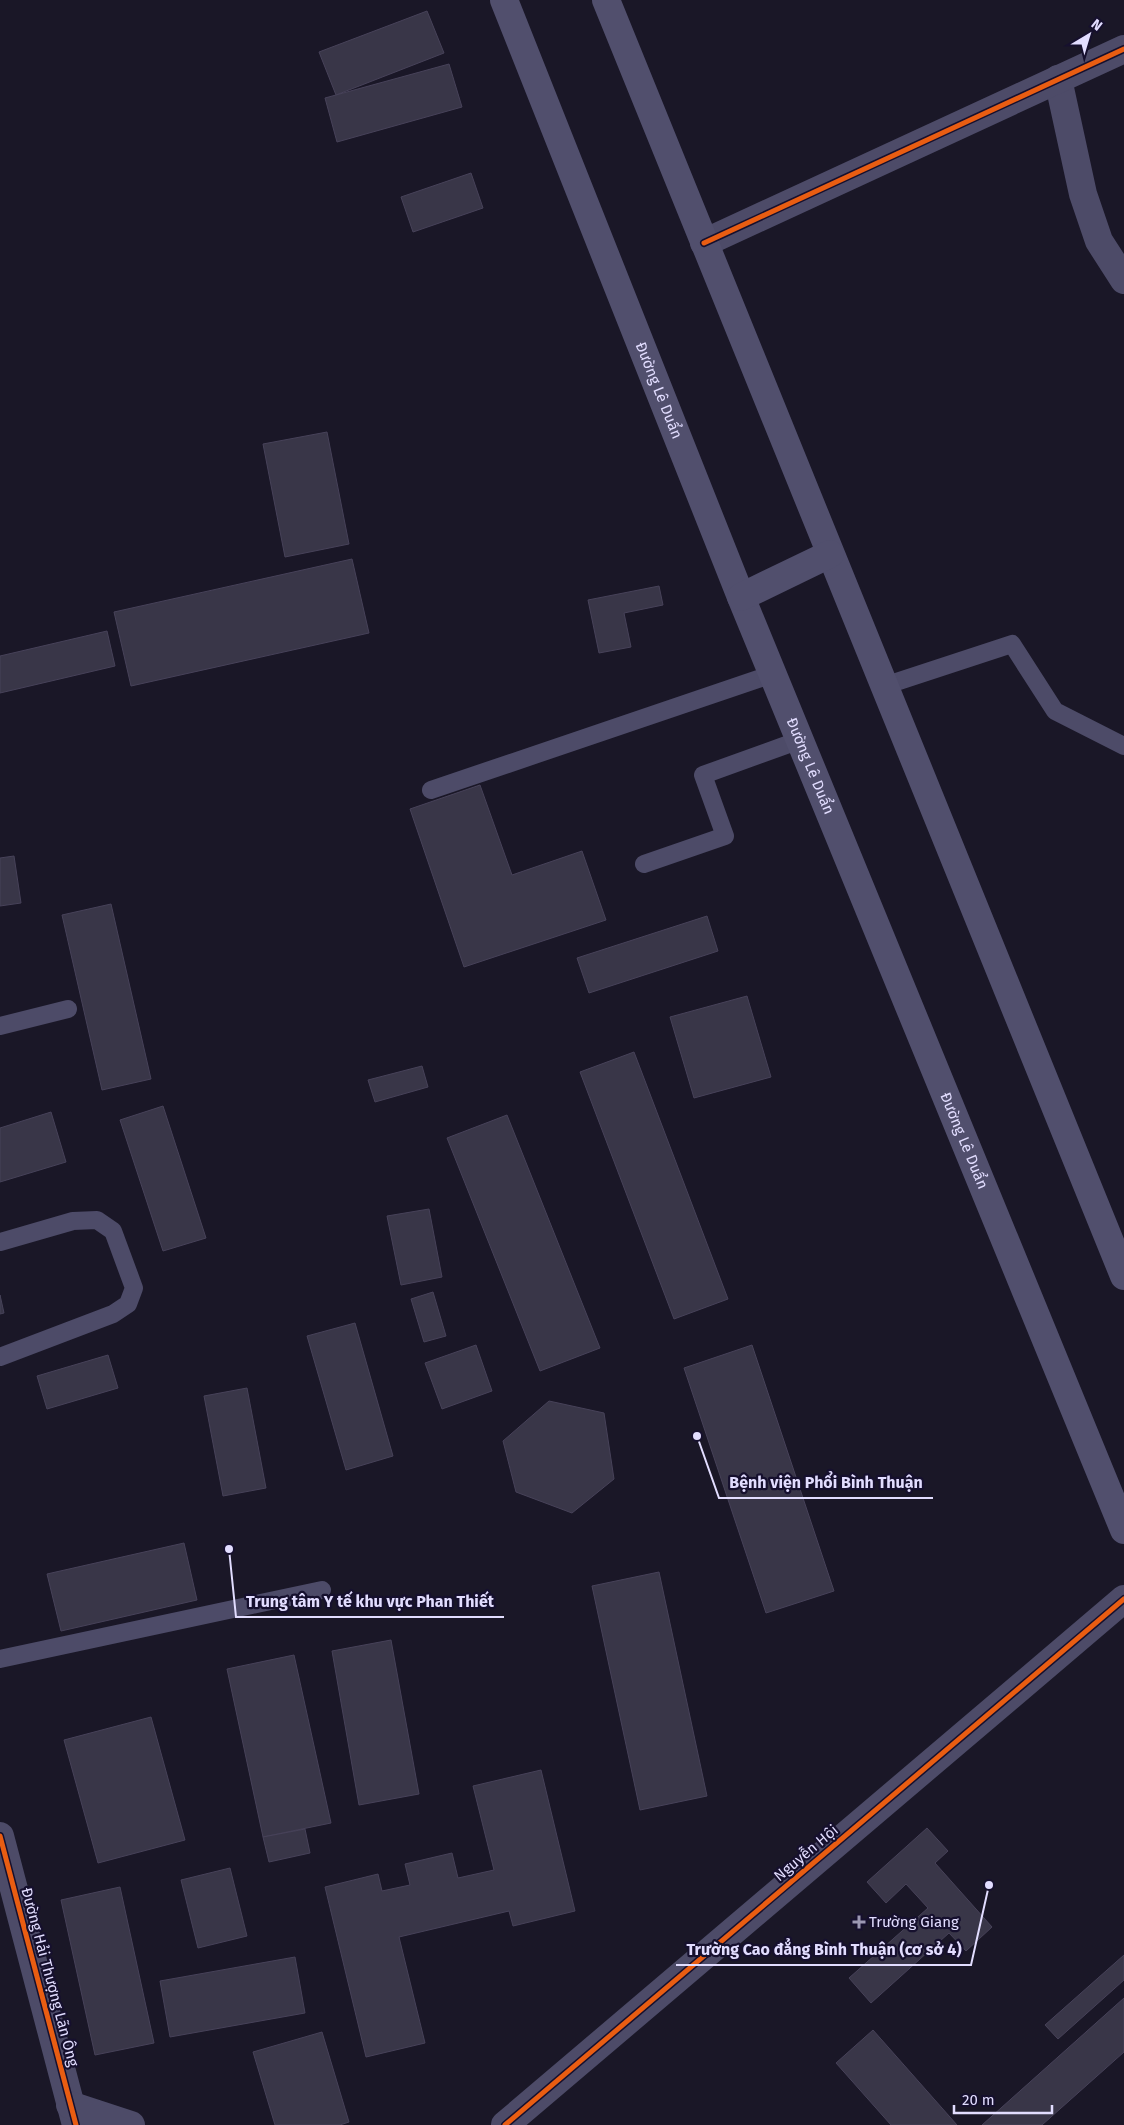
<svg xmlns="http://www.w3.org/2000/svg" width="1124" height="2125" viewBox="0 0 1124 2125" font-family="'Fira Sans',sans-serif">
  <rect width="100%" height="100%" fill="#1a1727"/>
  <g fill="#393648" stroke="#474259">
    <path d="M427,11l17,42 -108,42 -17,-43z"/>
    <path d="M449,64l13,43 -125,35 -12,-44z"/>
    <path d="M471,173l12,35 -70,24 -12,-35z"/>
    <path d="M327,432l22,112 -64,13 -22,-113z"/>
    <path d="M352,559l17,74 -238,53 -17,-74z"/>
    <path d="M659,586l4,19 -39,8 7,34 -32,6 -11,-53z"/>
    <path d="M107,631l8,35 -115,27v-37z"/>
    <path d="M480,785l32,90 70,-24 24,69 -142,47 -54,-158z"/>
    <path d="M14,856l7,47 -21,3v-48z"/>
    <path d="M111,904l40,175 -49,11 -40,-175z"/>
    <path d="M707,916l11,35 -129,42 -12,-35z"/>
    <path d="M747,996l24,81 -77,21 -24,-81z"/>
    <path d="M634,1052l94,247 -54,20 -94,-247z"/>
    <path d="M422,1066l6,21 -53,15 -7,-22z"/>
    <path d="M163,1106l43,132 -43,13 -43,-131z"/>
    <path d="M51,1112l15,50 -66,20v-54z"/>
    <path d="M507,1115l93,233 -60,23 -93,-233z"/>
    <path d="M429,1209l13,68 -41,8 -14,-69z"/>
    <path d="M433,1292l13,44 -22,6 -13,-43z"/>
    <path d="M0,1295l4,18 -4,1z"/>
    <path d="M355,1323l38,133 -47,14 -39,-134z"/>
    <path d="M476,1345l16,46 -50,18 -17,-46z"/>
    <path d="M752,1345l82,246 -68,22 -82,-245z"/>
    <path d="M108,1355l10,33 -71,21 -10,-33z"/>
    <path d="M247,1388l19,100 -43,8 -19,-100z"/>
    <path d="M549,1401l55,12 10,66 -42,34 -56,-21 -13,-51z"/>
    <path d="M184,1543l13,57 -136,31 -14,-57z"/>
    <path d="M659,1572l48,224 -67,14 -48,-224z"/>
    <path d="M391,1640l28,154 -60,11 -27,-154z"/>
    <path d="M294,1655l37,168 -68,14 -36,-168z"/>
    <path d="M151,1717l34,123 -87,23 -34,-123z"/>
    <path d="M541,1770l34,141 -62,15 -4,-15 -110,26 26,106 -59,14 -41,-170 53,-13 4,17 28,-6 -5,-21 47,-11 6,25 36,-8 -21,-84z"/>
    <path d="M927,1828l21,23 -13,12 57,64 -26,24 -17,-18 -78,70 -22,-25 79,-70 -22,-24 -20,19 -19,-21z"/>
    <path d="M305,1829l5,24 -41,9 -6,-25z"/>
    <path d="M230,1868l17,68 -49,12 -17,-68z"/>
    <path d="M120,1887l34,156 -59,12 -34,-155z"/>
    <path d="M1124,1955v25l-66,59 -13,-14z"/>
    <path d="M295,1957l10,56 -135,24 -10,-56z"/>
    <path d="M1124,1998v54l-82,73h-60z"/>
    <path d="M873,2030l84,95h-66l-55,-62z"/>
    <path d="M322,2032l27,90 -9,3h-65l-22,-73z"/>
  </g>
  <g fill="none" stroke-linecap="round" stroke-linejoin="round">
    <g stroke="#4d4b68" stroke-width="18">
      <path d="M884,686l128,-42 43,67 69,35"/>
      <path d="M431,790l342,-116"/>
      <path d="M644,864l81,-28 -22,-61 97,-35"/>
      <path d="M0,1026l68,-17"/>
      <path d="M0,1242l73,-21 24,-1 16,11 21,57 -6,16 -15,10 -113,43"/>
      <path d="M0,1659l322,-69"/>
    </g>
    <g stroke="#4d4b68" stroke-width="28">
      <path d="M1058,79l25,115 16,47 25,39"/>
      <path d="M704,243l420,-194"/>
    </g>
    <g stroke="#4d4b68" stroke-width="28">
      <path d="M0,1836l76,289"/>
      <path d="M70,2105l61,20"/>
      <path d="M505,2125l619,-526"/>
    </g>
    <g stroke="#514f6d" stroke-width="28">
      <path id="s1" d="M504,0l237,597 383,933"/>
      <path d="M606,0l518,1276"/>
      <path d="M741,597l89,-43"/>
    </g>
    <g stroke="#16102e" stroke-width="8">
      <g id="cycleway">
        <path d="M704,243l420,-194"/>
        <path d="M0,1836l76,289"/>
        <path d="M505,2125l619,-526"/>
      </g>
    </g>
    <use href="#cycleway" stroke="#e95d12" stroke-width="5"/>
  </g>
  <path fill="#9c98b3" stroke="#16102e" stroke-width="2" d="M856.5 1914.5h5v5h5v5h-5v5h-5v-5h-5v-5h5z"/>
  <g text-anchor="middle" stroke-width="4.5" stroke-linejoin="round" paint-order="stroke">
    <g font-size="15" fill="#e2ddff" stroke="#16102e">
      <text dy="5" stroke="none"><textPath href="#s1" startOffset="420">Đường Lê Duẩn</textPath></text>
      <text dy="5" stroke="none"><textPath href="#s1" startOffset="825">Đường Lê Duẩn</textPath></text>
      <text dy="5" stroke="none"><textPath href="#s1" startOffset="1230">Đường Lê Duẩn</textPath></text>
      <text transform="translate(806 1853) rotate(-40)" y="5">Nguyễn Hội</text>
      <text transform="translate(50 1977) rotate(75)" y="5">Đường Hải Thượng Lãn Ông</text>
    </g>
    <g font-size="15" fill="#e2ddff" stroke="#16102e" text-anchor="start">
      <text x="869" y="1927">Trường Giang</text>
    </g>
  </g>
  <path fill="none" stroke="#e2ddff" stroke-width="2" d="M697 1436L719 1498H933M229 1549L236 1617H504M989 1885L971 1965H676"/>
  <g fill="#e2ddff" stroke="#16102e" stroke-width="2">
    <circle cx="697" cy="1436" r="5"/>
    <circle cx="229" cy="1549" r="5"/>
    <circle cx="989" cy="1885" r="5"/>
  </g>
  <g font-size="16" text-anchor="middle" font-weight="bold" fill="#e2ddff" stroke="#16102e" stroke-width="4.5" stroke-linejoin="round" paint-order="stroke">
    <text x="826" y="1488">Bệnh viện Phổi Bình Thuận</text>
    <text x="370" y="1607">Trung tâm Y tế khu vực Phan Thiết</text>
    <text x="824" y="1955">Trường Cao đẳng Bình Thuận (cơ sở 4)</text>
  </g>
  <g transform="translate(1089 35) rotate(38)" stroke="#16102e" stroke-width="4" paint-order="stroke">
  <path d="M0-4L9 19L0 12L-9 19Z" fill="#e2ddff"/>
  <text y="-8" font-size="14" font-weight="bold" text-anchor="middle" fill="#e2ddff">N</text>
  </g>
  <path d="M954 2105v8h98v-8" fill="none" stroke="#e2ddff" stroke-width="2.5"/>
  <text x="962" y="2105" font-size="15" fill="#e2ddff" stroke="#16102e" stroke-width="4" paint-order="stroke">20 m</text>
</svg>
